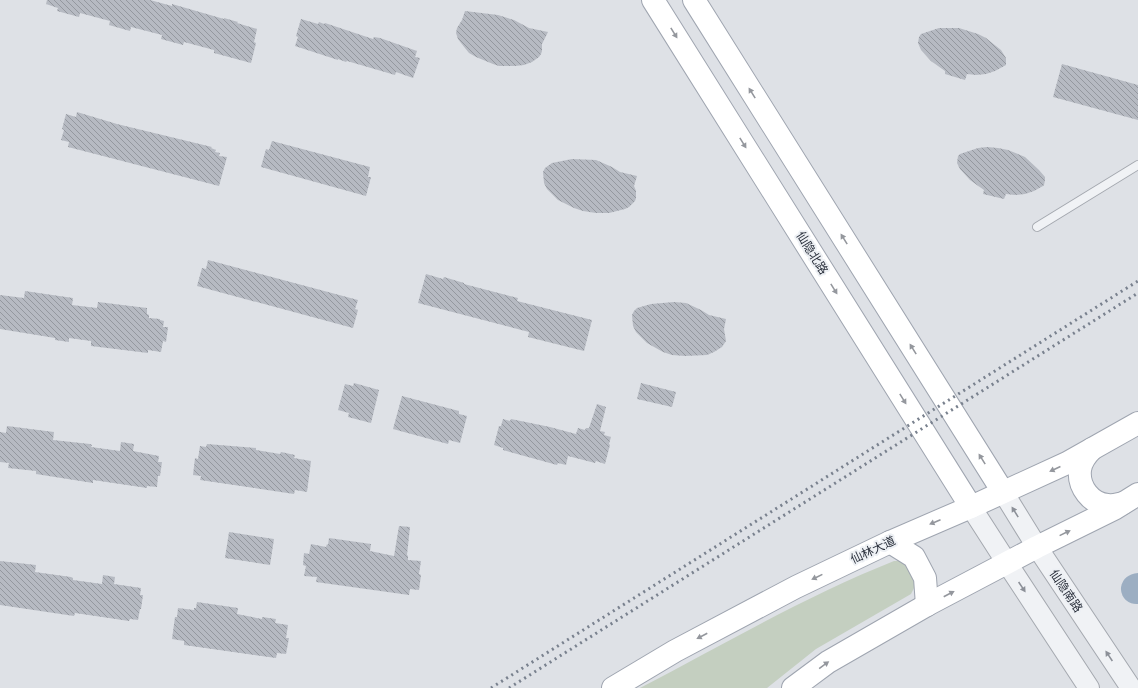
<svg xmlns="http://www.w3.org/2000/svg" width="1138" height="688" viewBox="0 0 1138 688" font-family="'DM Sans','Noto Sans SC',sans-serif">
  <defs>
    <pattern id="building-back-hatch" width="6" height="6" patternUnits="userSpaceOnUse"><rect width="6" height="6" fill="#b6bac2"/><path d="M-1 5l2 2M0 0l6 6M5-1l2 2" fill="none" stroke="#94989f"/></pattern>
  </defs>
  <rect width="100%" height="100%" fill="#dee1e6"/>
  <path fill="#c4cfc0" d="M894,561h10l9,7 2,18 -4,8 -95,55 -49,39h-127c84,-44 166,-92 254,-127z"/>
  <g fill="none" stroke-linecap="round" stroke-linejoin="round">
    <path stroke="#9caec2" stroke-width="30" d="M1136,589l2,-1"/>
  </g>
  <g fill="url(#building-back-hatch)">
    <path d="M47,0h103l22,6v-2l52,15v-1l14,4 -1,1 20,6 -3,13 2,1 -5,20 -37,-10v-3l-30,-8 -1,3 -22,-6 1,-4 -31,-8 -1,4 -21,-6 1,-4 -30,-8 -1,4 -22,-6 1,-3 -12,-4z"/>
    <path d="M465,11l33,4 16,5 15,8 19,4 -6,12v7l-1,3 -2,3 -7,5 -8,3 -9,1h-16l-6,-2 -17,-7 -7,-4 -8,-10 -3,-4 -2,-6 1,-5 5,-8z"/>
    <path d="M301,19l17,5 1,-2 5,2 1,-1 48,16 1,-2 6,1 37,13 -2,6 5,1 -7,20 -17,-6 -1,3 -48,-14 -1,1 -8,-3v1l-43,-14 3,-9 -2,-1z"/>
    <path d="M939,28h20l19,6 8,4 15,12 5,8v7l-11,6 -9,3 -10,1 -9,-1 -2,6 -20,-6v-3l-14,-10 -10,-11 -3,-7 1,-6 2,-3z"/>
    <path d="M1062,64l76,21v35l-85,-23z"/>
    <path d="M77,112l40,12 95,23 -1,1 5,2 -1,2 5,1 -1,3 8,1 -8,29 -151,-39 1,-5 -8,-2 3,-10 -2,-1 4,-15 10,3z"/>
    <path d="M272,141l98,26 -2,10h3l-5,19 -105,-29 5,-18 3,1z"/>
    <path d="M987,147l11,1 10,2 17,7 14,13 6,7v3l-1,5 -1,1 -9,5 -9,3 -10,1 -9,-1 -2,5 -21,-5 1,-4 -14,-10 -10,-11 -3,-6 1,-7 2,-2 18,-6z"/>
    <path d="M572,159l24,1 16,7 8,5 17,4 -3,10 2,5v7l-1,3 -6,6 -4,2 -16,4h-13l-13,-2 -9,-3 -16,-8 -11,-11 -3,-6 -1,-11 2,-4 7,-5z"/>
    <path d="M208,260l150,40 -3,9 3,1 -5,18 -156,-42 5,-18 4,1z"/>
    <path d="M426,274l17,5 1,-2 20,6v1l54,14 -1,3 75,19 -8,31 -56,-14 1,-5 -111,-29z"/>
    <path d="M25,291l48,7 -1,7 25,3 1,-6 49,6v6l2,1v3l11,1v1l4,1 -1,6h5l-2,15 -3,-1 -2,11 -13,-2v3l-57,-7v-5l-22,-3v4l-14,-2v-2l-55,-9v-34l24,3z"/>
    <path d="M674,302l12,1 15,7 8,5 17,4 -2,10 2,12 -4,6 -8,5 -7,3 -22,1 -13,-1 -9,-3 -16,-9 -11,-11 -3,-6 -1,-11 2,-4 3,-3 14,-4z"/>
    <path d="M354,383l25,7 -8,33 -23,-6 1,-4 -11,-3 7,-26 8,2z"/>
    <path d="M641,383l35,9 -4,15 -35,-8z"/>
    <path d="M402,396l57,15v3l8,2 -7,27 -11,-3 -1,4 -55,-15z"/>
    <path d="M597,404l9,3 -6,24 5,1 -1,3 7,2 -2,7 1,1 -5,19 -9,-3 -1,2 -27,-7 -2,9 -8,-2 -1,2 -54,-15v-2l-9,-3 5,-19h2l2,-7 7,2 1,-2 39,8 26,7 2,-6 7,2 1,-2h3z"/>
    <path d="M7,426l47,6 -1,8 37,4 2,1 -1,2 29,4 1,-9 13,2 -1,7 26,5 -1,6h4l-2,14h-2l-1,11 -10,-1v2l-54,-8v3l-57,-9v-3l-28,-3 1,-5 -9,-1v-30l6,1z"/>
    <path d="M207,444l49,4v2l24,4 1,-2 14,3 -1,3 17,3 -4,31 -12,-2 -1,4 -94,-14 1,-4 -8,-1 2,-17 3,1 2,-13 6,1z"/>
    <path d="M399,526l11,1 -3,28 1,1v4l13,1 -2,13 2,1 -2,15 -9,-1 -1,6 -93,-13 1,-5 -13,-1 2,-10 -3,-1 1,-12 5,1 2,-10 15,3 1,-3 1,1 1,-7 42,6 -1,7 24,5z"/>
    <path d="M229,532l45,7 -4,26 -45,-7z"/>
    <path d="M0,561l36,4 -1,7 36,5 2,1v2l29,4 1,-9 12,2 -1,7 27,4 -1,7h3l-2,14h-1l-2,11 -8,-1 -1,2 -54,-8 -1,3 -74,-11z"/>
    <path d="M197,602l41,6 -1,6 25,5v-2l14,2 -1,4 13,2 -2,13h3l-3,16 -9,-1 -1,5 -92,-13v-4l-12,-2 3,-22h2l1,-9 16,2v-2h2z"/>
  </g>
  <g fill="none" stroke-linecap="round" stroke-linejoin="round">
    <g stroke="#a4a8af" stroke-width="10">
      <path id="service" d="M1037,227l101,-62"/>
    </g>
    <g stroke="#a4a8af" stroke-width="22">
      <g id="tertiary">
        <path d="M1003,492l34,55 94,141"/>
        <path d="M971,507l36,56 82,125"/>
      </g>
    </g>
    <g stroke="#9fa5b0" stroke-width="24">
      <g id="primary">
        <path d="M653,0l318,507"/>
        <path d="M694,0l309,492"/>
        <path d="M1092,449c-6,6 -11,12 -12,21 -2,17 11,34 28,35 5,1 10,-1 15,-2"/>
        <path d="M890,542l24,15 11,21 2,27"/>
        <path d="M613,688l62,-37 121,-64 94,-45 81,-35 96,-44 71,-40"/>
        <path d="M793,688l35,-26 99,-57 110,-58 77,-38 24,-15"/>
      </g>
    </g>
    <use href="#service" stroke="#f0f2f5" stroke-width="8"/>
    <use href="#tertiary" stroke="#f0f2f5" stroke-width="20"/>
    <use href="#primary" stroke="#fff" stroke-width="22"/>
    <g stroke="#79818e" stroke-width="3" stroke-dasharray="2 4" stroke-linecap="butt">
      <path d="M491,688l647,-407"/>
      <path d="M509,688l629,-395"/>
    </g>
  </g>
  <defs><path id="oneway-solid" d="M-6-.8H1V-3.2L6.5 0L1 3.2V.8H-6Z"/></defs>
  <g fill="#94979d">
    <use href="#oneway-solid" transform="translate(674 33) rotate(58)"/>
    <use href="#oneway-solid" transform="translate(752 93) rotate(-122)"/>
    <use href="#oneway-solid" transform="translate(743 143) rotate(58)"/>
    <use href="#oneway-solid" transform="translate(844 239) rotate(-122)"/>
    <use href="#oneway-solid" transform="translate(834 289) rotate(58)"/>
    <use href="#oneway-solid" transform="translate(913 349) rotate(-122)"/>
    <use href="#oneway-solid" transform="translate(903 399) rotate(58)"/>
    <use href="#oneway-solid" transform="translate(982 459) rotate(-122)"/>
    <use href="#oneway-solid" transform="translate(1055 469) rotate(155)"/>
    <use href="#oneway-solid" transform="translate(935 522) rotate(157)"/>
    <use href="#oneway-solid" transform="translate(1065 533) rotate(-26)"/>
    <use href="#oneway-solid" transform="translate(817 577) rotate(154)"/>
    <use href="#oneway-solid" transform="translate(949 594) rotate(-28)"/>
    <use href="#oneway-solid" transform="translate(702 636) rotate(152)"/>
    <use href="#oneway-solid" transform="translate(824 665) rotate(-36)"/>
  </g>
  <g fill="#8c9098">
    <use href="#oneway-solid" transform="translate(1015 512) rotate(-122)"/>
    <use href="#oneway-solid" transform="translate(1022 587) rotate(56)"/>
    <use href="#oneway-solid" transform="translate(1109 656) rotate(-124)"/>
  </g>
  <g text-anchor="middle" stroke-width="4" stroke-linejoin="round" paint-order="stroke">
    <g font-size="12" fill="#292f3b" stroke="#edf0f4">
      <text transform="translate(812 253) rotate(58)" y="4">仙隐北路</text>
      <text transform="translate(873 550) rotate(-25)" y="4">仙林大道</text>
      <text transform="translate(1066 591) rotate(56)" y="4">仙隐南路</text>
    </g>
  </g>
</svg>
